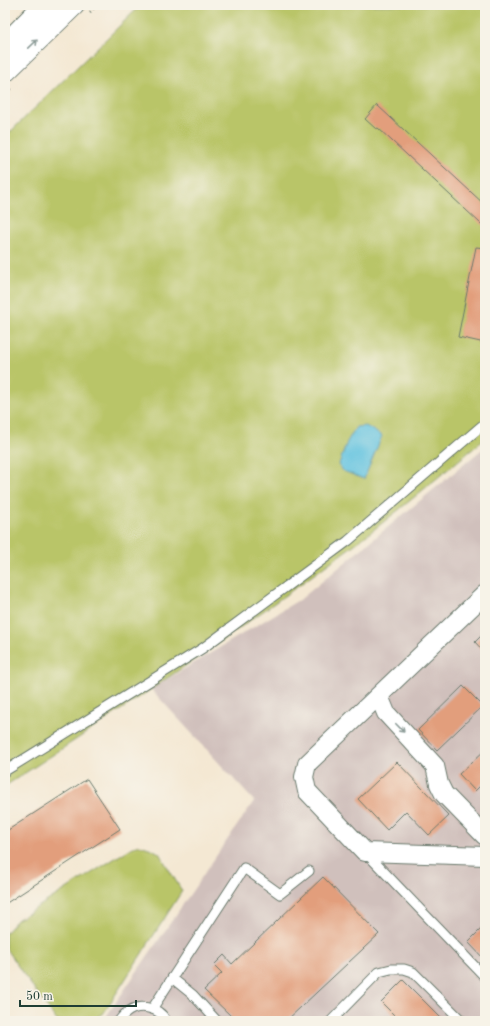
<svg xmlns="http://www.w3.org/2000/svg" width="490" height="1026" viewBox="0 0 490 1026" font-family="'Old Standard TT',serif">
  <rect width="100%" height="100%" fill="#f7f3e8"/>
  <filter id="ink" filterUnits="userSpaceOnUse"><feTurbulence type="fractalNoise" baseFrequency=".025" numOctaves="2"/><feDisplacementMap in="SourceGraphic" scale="8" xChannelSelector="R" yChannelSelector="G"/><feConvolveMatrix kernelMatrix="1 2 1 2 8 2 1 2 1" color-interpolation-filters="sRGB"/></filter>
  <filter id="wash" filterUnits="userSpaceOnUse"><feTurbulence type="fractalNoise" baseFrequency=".012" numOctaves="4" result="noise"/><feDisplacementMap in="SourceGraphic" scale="16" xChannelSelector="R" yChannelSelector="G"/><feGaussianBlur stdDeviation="0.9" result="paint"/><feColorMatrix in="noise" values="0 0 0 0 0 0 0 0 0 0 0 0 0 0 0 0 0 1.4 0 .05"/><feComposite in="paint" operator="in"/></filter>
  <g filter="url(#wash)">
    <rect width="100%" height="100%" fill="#f4e8d3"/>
    <path fill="#d0c0bc" d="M485,447v574h-382l151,-220 -103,-112 151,-91z"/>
    <g fill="#b9c567" stroke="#6c814e">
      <path d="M141,5h344v434c-45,36 -88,74 -134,108 -113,84 -228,163 -346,239v-649z"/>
      <path d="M140,845l12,4 7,4 23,38 -79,123 -13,7h-33l-52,-73v-15l12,-13 8,-5 108,-68z"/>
    </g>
    <path fill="#62c3e0" stroke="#40808a" d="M366,426l16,10 -18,43 -21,-8 -4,-7 8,-22 9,-15z"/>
    <g id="blocks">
      <g fill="#e29e7c">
        <path d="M377,105l108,100v21l-5,-3 -102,-95 -2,1 -11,-10z"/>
        <path d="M476,247l9,1v95l-27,-6z"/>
        <path d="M481,636l4,4v13l-10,-11z"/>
        <path d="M463,686l20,20 -46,44 -19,-20z"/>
        <path d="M485,750v31l-10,10 -16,-17z"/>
        <path d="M397,762l52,54 -20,19 -23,-24 -19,19 -29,-31z"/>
        <path d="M87,779l33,50 -115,75v-72z"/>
        <path d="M323,877l56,57 -93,87h-58l3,-5 -27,-26 18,-17 -8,-8 10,-10 8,9z"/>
        <path d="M485,925v35l-17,-18z"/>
        <path d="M403,980l41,41h-44l-19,-19z"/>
      </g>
    </g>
  </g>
  <g filter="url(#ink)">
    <use href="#blocks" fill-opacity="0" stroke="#6a796c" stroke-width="1"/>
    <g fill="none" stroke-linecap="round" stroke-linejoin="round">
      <g stroke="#6a796c" stroke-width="11">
        <g id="service">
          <path d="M5,771l198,-123 145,-107 137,-118"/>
          <path d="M366,853l119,124"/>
          <path d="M172,978l21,17 24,26"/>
          <path d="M152,1009l92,-141 36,26 29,-23"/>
          <path d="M119,1021c2,-2 4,-6 6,-7 12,-11 34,-8 41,7"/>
          <path d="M331,1021l48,-49 12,-3h13l9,3 49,49"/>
        </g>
      </g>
      <g stroke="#6a796c" stroke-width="20">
        <g id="minor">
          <path d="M485,594l-178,170 -3,13 3,14 58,61 120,4"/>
          <path d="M379,696l7,17 49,53 4,18 5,10 41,42"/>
        </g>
      </g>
      <g stroke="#6a796c" stroke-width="24">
        <g id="secondary">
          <path d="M5,46l40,-41"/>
          <path d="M5,71l68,-66"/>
        </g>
      </g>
      <g stroke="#6a796c" stroke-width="2.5" stroke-dasharray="1 3" stroke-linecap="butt">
        <path d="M90,12l7,-7"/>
        <path d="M5,95l7,-7"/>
      </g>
      <use href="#service" stroke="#fff" stroke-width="9"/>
      <use href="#minor" stroke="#fff" stroke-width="18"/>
      <use href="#secondary" stroke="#fff" stroke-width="22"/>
    </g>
    <defs><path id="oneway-shaft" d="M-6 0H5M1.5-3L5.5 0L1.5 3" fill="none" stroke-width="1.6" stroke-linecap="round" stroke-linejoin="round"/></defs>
    <g stroke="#8f9e9a">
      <use href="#oneway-shaft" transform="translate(33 44) rotate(-44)"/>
      <use href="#oneway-shaft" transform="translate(400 728) rotate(46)"/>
    </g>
  </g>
  <rect width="490" height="1026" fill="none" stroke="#f7f3e8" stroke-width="20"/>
  <path d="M20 1000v6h116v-6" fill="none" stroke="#1f3d34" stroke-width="2"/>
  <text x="26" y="1000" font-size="12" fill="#1f3d34" stroke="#f7f3e8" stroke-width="3" paint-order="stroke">50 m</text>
</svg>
